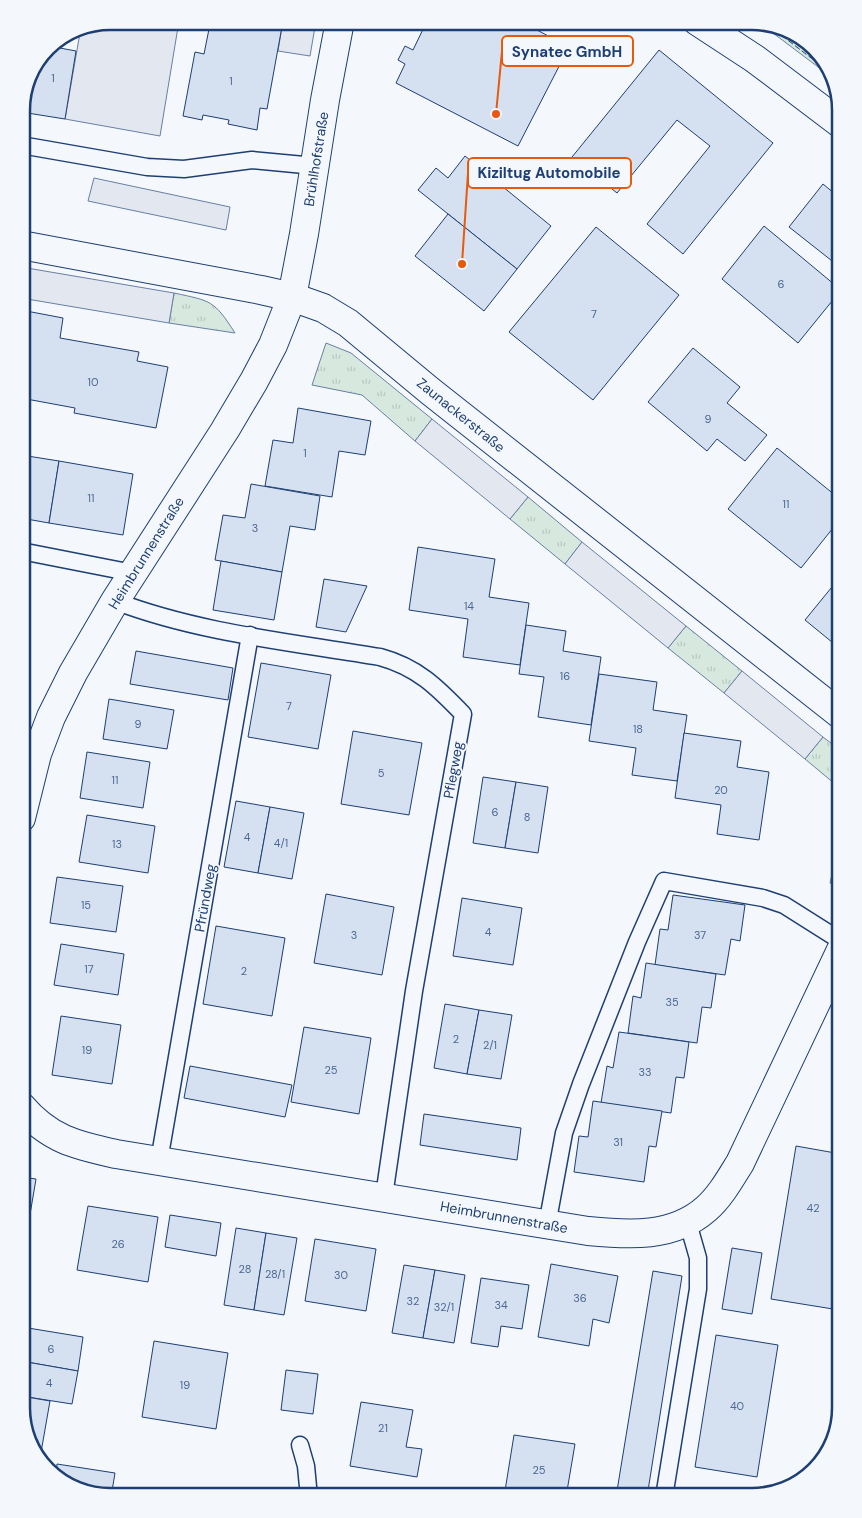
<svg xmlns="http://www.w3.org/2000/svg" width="862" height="1518" viewBox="0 0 862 1518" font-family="'DM Sans',sans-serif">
  <defs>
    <pattern id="grass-tufts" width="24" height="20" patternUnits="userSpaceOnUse" patternTransform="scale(1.25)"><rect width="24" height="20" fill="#d7e8df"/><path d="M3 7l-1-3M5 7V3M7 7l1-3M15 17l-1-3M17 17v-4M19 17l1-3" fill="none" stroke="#b8c8c3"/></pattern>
  </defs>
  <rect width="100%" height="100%" fill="#f4f7fb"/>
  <g fill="url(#grass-tufts)" stroke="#687fa3">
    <path d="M757,21l44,15 31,35 2,8z"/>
    <path d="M174,293c37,8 40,7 61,40l-66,-10z"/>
    <path d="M326,343l25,10 81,66 -17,22 -53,-46 -50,-10z"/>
    <path d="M528,497l54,45 -17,22 -55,-45z"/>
    <path d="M686,626l56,45 -18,22 -56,-45z"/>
    <path d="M823,737l18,14v38l-36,-30z"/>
    <path d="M841,834v55l-11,-6z"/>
  </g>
  <g fill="#e3e8f0" stroke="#687fa3">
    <path d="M110,21h69l-19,115 -95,-17 16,-92z"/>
    <path d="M283,21h33l-6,35 -32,-5z"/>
    <path d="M94,178l136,29 -4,23 -138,-29z"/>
    <path d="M21,267l153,26 -5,30 -148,-25z"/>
    <path d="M432,419l96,78 -18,22 -95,-78z"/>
    <path d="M582,542l104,84 -18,22 -103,-84z"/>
    <path d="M742,671l81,66 -18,22 -81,-66z"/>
  </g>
  <g fill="#d5e0f0" stroke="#1d3f73">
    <path d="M221,21h62l-16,88 -7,-1 -3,22 -29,-6 1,-4 -26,-5 -1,5 -19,-4 12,-64 9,2 6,-30 10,2z"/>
    <path d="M427,21h93l49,26 -51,99 -122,-63 9,-19 -7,-4 7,-14 8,4z"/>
    <path d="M49,46l27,5 -11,68 -44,-7v-7z"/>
    <path d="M659,50l114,93 -90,111 -36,-30 63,-78 -33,-26 -60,73 -45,-36z"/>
    <path d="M465,156l86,70 -34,43 -99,-79 18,-22 12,10z"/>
    <path d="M823,184l18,15v69l-52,-41z"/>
    <path d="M448,214l69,55 -33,42 -69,-55z"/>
    <path d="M764,226l77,64 -43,53 -76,-64z"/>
    <path d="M596,227l83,68 -86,105 -84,-68z"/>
    <path d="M21,310l42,8 -3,20 79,14 -2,9 31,6 -12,61 -82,-15 1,-5 -54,-10z"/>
    <path d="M693,348l47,39 -13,16 40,32 -22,26 -28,-22 -10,12 -59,-49z"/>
    <path d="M298,408l73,13 -6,34 -26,-4 -7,46 -67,-11 8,-46 20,3z"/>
    <path d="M777,448l64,52v18l-40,50 -73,-59z"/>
    <path d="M21,455l38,6 -10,62 -28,-5z"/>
    <path d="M59,461l74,13 -10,61 -74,-12z"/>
    <path d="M251,484l69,12 -5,34 -25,-4 -8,46 -67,-12 8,-45 22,3z"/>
    <path d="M418,547l77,12 -6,38 40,6 -9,62 -57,-8 5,-38 -59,-9z"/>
    <path d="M221,561l61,11 -8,48 -61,-10z"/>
    <path d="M324,579l43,7 -21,46 -30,-5z"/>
    <path d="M836,582l5,4v58l-3,3 -33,-27z"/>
    <path d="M526,625l40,6 -3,20 38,6 -10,68 -53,-8 6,-40 -25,-3z"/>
    <path d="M136,651l97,17 -5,32 -98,-16z"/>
    <path d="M261,663l70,12 -13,74 -70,-12z"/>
    <path d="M599,674l58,8 -4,28 34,5 -10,66 -45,-6 4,-27 -47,-7z"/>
    <path d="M109,699l65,11 -7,39 -64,-10z"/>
    <path d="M353,731l69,12 -13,72 -68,-11z"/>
    <path d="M684,733l57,8 -4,26 32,5 -10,68 -42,-6 4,-29 -46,-7z"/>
    <path d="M87,752l63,10 -7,46 -63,-10z"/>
    <path d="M483,777l33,5 -11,66 -32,-5z"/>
    <path d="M516,782l32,5 -10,66 -33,-5z"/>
    <path d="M236,801l34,6 -12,66 -34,-6z"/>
    <path d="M270,807l34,6 -12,66 -34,-6z"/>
    <path d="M87,815l68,11 -7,47 -69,-11z"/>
    <path d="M57,877l66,9 -7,46 -66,-9z"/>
    <path d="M326,894l68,13 -12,68 -68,-12z"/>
    <path d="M673,895l72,10 -5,36 -9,-2 -6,36 -70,-10 5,-36 8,1z"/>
    <path d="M462,898l60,10 -9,57 -60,-9z"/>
    <path d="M216,926l69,12 -13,78 -69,-12z"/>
    <path d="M61,944l63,10 -6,41 -64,-10z"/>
    <path d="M646,963l70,11 -5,34 -9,-1 -5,36 -69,-10 5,-37 8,2z"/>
    <path d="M445,1004l34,6 -12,64 -33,-6z"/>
    <path d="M479,1010l33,5 -11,64 -34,-5z"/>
    <path d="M61,1016l60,9 -9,59 -60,-9z"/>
    <path d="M304,1027l67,11 -12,76 -68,-12z"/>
    <path d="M619,1032l70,10 -5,36 -8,-1 -5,36 -70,-10 6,-37 6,2z"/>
    <path d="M190,1066l102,19 -7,32 -101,-19z"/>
    <path d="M593,1101l69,10 -6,36 -7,-1 -5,36 -70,-10 5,-36 9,1z"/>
    <path d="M424,1114l97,14 -4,32 -97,-15z"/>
    <path d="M796,1146l45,8v109l-8,46 -62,-10z"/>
    <path d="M21,1177l15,2 -14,83h-1z"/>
    <path d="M88,1206l70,11 -10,65 -71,-12z"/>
    <path d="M170,1215l51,8 -5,33 -51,-9z"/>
    <path d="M236,1228l30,5 -12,77 -30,-5z"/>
    <path d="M266,1233l31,5 -13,77 -30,-5z"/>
    <path d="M315,1239l61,10 -10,62 -61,-10z"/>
    <path d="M732,1248l30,5 -10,61 -30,-5z"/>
    <path d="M551,1264l67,12 -9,47 -16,-4 -4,27 -51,-9z"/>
    <path d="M404,1265l31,5 -12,68 -31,-5z"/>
    <path d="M435,1270l30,5 -11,68 -31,-5z"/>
    <path d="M653,1271l29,5 -35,221h-31z"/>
    <path d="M481,1278l48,7 -7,44 -21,-3 -3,21 -27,-4z"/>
    <path d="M22,1327l61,10 -5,34 -57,-10z"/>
    <path d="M716,1335l62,10 -21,132 -62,-10z"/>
    <path d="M154,1341l74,12 -12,76 -74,-12z"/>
    <path d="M21,1361l57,10 -6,33 -51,-8z"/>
    <path d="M286,1370l32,4 -5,40 -32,-4z"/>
    <path d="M21,1396l29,5 -10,57 -10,-11 -9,-39z"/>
    <path d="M361,1402l52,8 -7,37 16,2 -5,28 -67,-11z"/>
    <path d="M514,1435l61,9 -9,53h-62z"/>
    <path d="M57,1464l58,9 -4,24h-6l-44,-15 -5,-6z"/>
    <path d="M150,1488l54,9h-56z"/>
  </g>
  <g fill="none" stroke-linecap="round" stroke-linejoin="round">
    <g stroke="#1d3f73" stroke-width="19">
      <g id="lane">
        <path d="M21,145l126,22 37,2 68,-9 63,6"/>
        <path d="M21,551l112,22"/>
        <path d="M115,601c84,32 176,41 265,56 37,10 57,30 83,57l-49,277 -30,205"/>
        <path d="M159,1161l91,-526"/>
        <path d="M547,1225l17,-92 17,-49 56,-142 27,-61 99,17 21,7 57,36"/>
        <path d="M300,1445l6,21 3,31"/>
        <path d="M664,1497l34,-208v-31l-10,-35"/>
      </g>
    </g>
    <g stroke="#1d3f73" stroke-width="30">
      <g id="street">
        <path d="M697,21l58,38 86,65"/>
        <path d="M21,245l240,45 31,7 31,11 25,15 82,68 411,324"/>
        <path d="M21,818l16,-64 14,-37 22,-44 42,-72 110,-171 29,-49 19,-36 19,-48 12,-63 21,-134 15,-79"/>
        <path d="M21,1106c28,33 54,39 95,48l472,77c41,4 85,7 118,-22 14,-12 24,-30 34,-46l101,-213"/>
      </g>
    </g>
    <use href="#lane" stroke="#f4f7fb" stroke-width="16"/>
    <use href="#street" stroke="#f4f7fb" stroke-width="28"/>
    <path stroke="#1d3f73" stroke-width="1" stroke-dasharray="6 2.5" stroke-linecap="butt" d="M768,25l64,49"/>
  </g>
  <g text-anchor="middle" stroke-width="4" stroke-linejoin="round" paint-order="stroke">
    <g font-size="11" fill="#4b6792">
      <text x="53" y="82">1</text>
      <text x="231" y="85">1</text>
      <text x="781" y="288">6</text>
      <text x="594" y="318">7</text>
      <text x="93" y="386">10</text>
      <text x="708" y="423">9</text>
      <text x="305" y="457">1</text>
      <text x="91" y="502">11</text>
      <text x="786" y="508">11</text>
      <text x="255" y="532">3</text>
      <text x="469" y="610">14</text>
      <text x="565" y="680">16</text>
      <text x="289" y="710">7</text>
      <text x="138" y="728">9</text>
      <text x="638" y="733">18</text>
      <text x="381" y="777">5</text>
      <text x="115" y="784">11</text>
      <text x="721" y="794">20</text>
      <text x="495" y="816">6</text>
      <text x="527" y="821">8</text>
      <text x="247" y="841">4</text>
      <text x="281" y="847">4/1</text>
      <text x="117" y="848">13</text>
      <text x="86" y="909">15</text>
      <text x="488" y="936">4</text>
      <text x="354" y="939">3</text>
      <text x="700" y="939">37</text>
      <text x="89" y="973">17</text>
      <text x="244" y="975">2</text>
      <text x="672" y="1006">35</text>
      <text x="456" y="1043">2</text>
      <text x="490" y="1049">2/1</text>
      <text x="87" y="1054">19</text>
      <text x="331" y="1074">25</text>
      <text x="645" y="1076">33</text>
      <text x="618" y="1146">31</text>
      <text x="813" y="1212">42</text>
      <text x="118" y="1248">26</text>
      <text x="245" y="1273">28</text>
      <text x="275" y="1278">28/1</text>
      <text x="341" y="1279">30</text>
      <text x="580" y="1302">36</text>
      <text x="413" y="1305">32</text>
      <text x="501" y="1309">34</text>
      <text x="444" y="1311">32/1</text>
      <text x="51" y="1353">6</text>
      <text x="49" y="1387">4</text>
      <text x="185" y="1389">19</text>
      <text x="737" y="1410">40</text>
      <text x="383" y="1432">21</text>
      <text x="539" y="1474">25</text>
    </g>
    <g font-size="14" fill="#1d3f73" stroke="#f4f7fb">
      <text transform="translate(316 159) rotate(-81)" y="5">Brühlhofstraße</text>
      <text transform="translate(461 415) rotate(39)" y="5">Zaunackerstraße</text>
      <text transform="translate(146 553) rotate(-58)" y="5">Heimbrunnenstraße</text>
      <text transform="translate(453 770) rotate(-80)" y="5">Pflegweg</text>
      <text transform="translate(205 898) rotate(-80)" y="5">Pfründweg</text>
      <text transform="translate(504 1217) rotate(10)" y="5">Heimbrunnenstraße</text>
    </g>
  </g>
  <path d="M0 0H862V1518H0ZM110 30H752A80 80 0 0 1 832 110V1408A80 80 0 0 1 752 1488H110A80 80 0 0 1 30 1408V110A80 80 0 0 1 110 30Z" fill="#f4f7fb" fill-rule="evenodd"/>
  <path fill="none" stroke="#1d3f73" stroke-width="2.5" d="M110 30H752A80 80 0 0 1 832 110V1408A80 80 0 0 1 752 1488H110A80 80 0 0 1 30 1408V110A80 80 0 0 1 110 30Z"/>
  <path fill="none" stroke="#e8590c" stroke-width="2" d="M496 114L502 51M462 264L468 173"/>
  <g fill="#e8590c" stroke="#f4f7fb" stroke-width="2">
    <circle cx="496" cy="114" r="5"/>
    <circle cx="462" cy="264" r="5"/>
  </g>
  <g fill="#f4f7fb" stroke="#e8590c" stroke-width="2">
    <rect x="502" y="36" width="131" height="30" rx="5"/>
    <rect x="468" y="158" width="163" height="30" rx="5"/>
  </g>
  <g font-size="15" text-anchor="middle" font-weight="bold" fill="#1d3f73">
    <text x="567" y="57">Synatec GmbH</text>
    <text x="549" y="178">Kiziltug Automobile</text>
  </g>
</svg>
